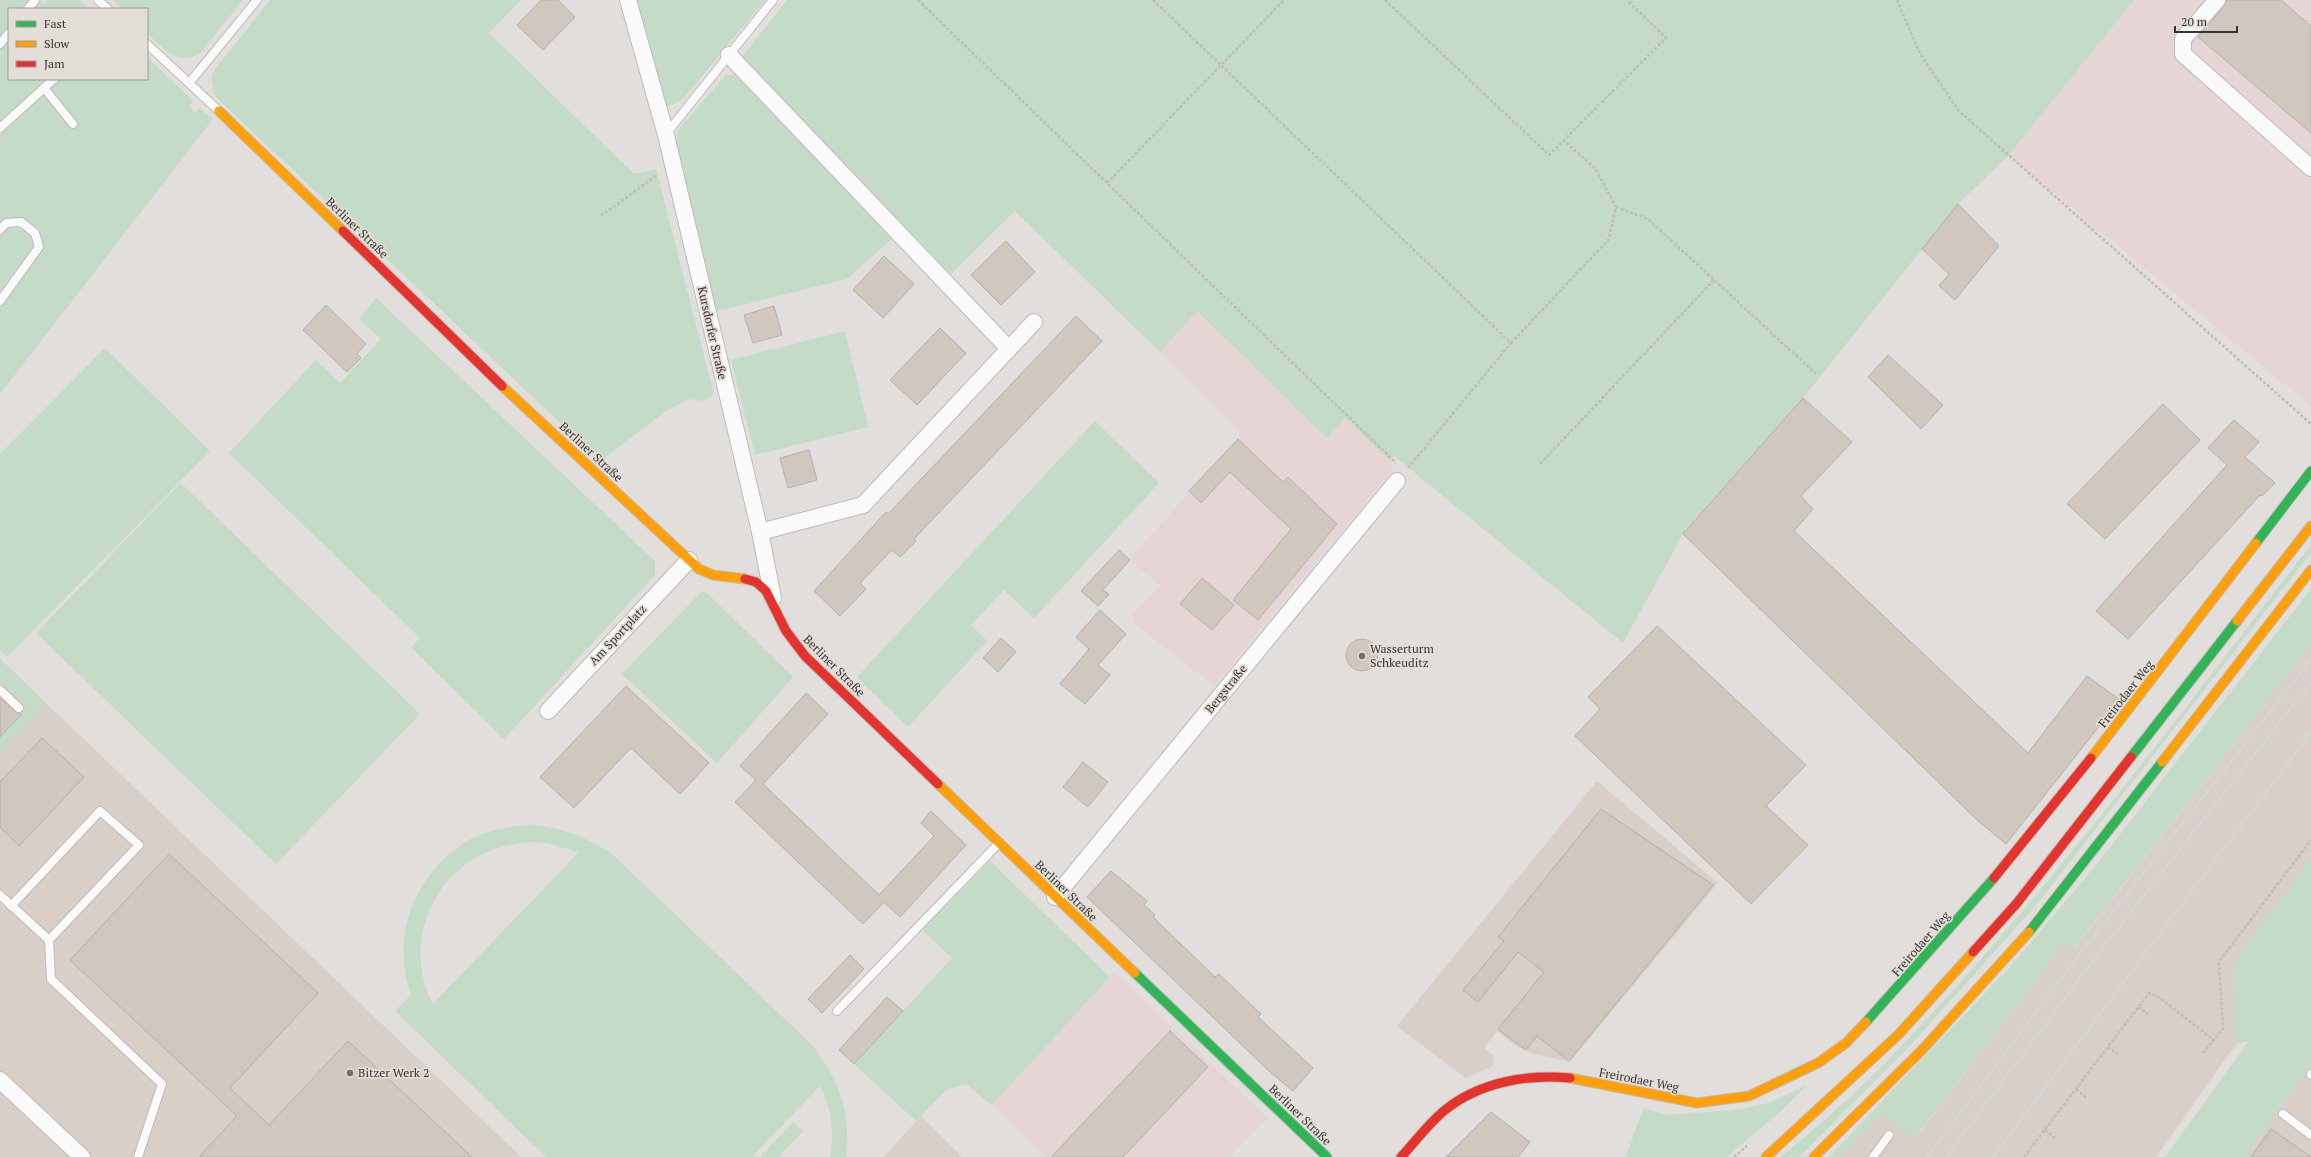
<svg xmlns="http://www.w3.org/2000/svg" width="2311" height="1157" viewBox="0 0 2311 1157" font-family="'PT Serif',serif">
  <rect width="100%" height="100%" fill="#e1dedb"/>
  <g fill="#e5d5d4">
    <path d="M2134,0h177v406l-302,-250z"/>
    <path d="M1197,311l129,126 18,-19 45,42 4,9 -179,217 -81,-64v-8l28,-28 -32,-27 114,-125 -83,-82z"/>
    <path d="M1114,972l154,146 -39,39h-182l-55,-52z"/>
  </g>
  <g fill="#d7cfc8">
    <path d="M2311,645v213l-77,104 2,82 -80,113h-317l43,-43 34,24 148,-195 10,6z"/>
    <path d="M0,659l46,44 475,454h-521z"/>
    <path d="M1597,781l121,102 -148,179 -36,-8 -18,-8 -19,-15 -13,17 10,8 -1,10 -27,12 -69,-52z"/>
    <path d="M2311,1064v93h-66z"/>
    <path d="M921,1116l41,41h-78z"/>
  </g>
  <g fill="#c3dbc7" fill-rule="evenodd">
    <path d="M0,0h40l5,4 3,-4h31l10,9h-80v70h138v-22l46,44 -4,5 6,6 5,-4 13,11 -213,275z"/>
    <path d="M113,0h130l-43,53c-22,14 -37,-5 -53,-20v-24h-24z"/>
    <path d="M270,0h251l-32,33 145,141 22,-5 58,226 -13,6 -12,-2 -26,14 -61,47 -9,-6 -378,-358 -4,-18 2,-6z"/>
    <path d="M632,0h133l-81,98 -10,6 -13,4z"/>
    <path d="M787,0h1347l-125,155 -51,49 -155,194 -120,136 -60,109 -229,-187 -5,4 -44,-42 -18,20 -130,-127 -37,41 -145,-141 -64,63 -205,-211 -3,-7z"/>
    <path d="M726,75h9l158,163 -46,41 -133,33 -40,-166 4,-16z"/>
    <path d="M376,298l279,263v14l-151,164 -93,-92 9,-9 -191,-185 87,-93 24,23 41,-44 -22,-20z"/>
    <path d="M845,331l23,96 -113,28 -24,-95z"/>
    <path d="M105,348l105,103 -203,206 -7,-7v-196z"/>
    <path d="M1095,421l64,62 -125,135 -30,-28 -33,35 16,16 -79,86 -51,-50z"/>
    <path d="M181,483l239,231 -144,150 -240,-231z"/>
    <path d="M2311,545v8l-273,350 -131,146 -108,108h-18c34,-29 69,-58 100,-90 158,-161 292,-344 430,-522z"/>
    <path d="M2311,589v56l-238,304 -9,-6 -149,195 -33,-24 -43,43h-10l183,-192 85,-101z"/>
    <path d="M702,591l6,3 85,83 -76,86 -95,-89z"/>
    <path d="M0,659l46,44 -46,50v-16l28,-30 -28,-25z"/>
    <path d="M531,825c35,4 51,10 81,29l201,192c27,36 38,66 33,111h-16c5,-23 1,-50 -10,-71l-68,71h-206l-151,-146 16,-16c-21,-59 4,-123 58,-155 19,-10 41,-14 62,-15zM527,842l19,1 33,9 -146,152c-31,-57 -2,-132 59,-154 11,-5 23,-6 35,-8z"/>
    <path d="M2311,858v206l-66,93h-80l84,-116 -13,3 -2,-82z"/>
    <path d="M990,861l120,116 -118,128 -26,-21 -21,7 -29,30 -62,-57 98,-106 -30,-28z"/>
    <path d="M1807,1085l-27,27 -53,45h-101l17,-49 24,7 70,-5 32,-7z"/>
    <path d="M793,1122l10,9 -25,26h-18z"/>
  </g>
  <g fill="#d0c7be" stroke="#b2b0ae">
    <path d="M541,0h17l17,17 -32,33 -26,-25z"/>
    <path d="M2226,0h55l30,26v107l-113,-96 26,-31z"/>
    <path d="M1958,204l41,42 -44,54 -16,-14 10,-12 -27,-25z"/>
    <path d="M1006,241l29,31 -34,33 -30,-30z"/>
    <path d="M884,256l30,28 -31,34 -30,-28z"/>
    <path d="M326,305l40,39 -9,10 4,4 -14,14 -44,-42z"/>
    <path d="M774,306l8,29 -29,8 -9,-28z"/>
    <path d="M1076,316l26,25 -188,198 2,2 -16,16 -8,-7 -32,33 6,6 -26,27 -26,-25 72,-79 2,2 38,-40z"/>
    <path d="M940,328l26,25 -49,52 -27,-25z"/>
    <path d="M1888,355l55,50 -22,24 -53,-52z"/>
    <path d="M1803,398l49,44 -51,54 12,13 -19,22 234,222 59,-77 33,24 -114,144 -29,-24 -294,-286z"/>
    <path d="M2163,404l37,36 -95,99 -38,-35z"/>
    <path d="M2234,420l25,22 -14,15 30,26 -13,13 -2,-1 -132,144 -32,-28 131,-146 -19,-17z"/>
    <path d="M1238,439l45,43 5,-5 49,47 -79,96 -25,-20 58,-71 -61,-57 -29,31 -12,-12z"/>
    <path d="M809,450l8,30 -29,8 -8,-30z"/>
    <path d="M1119,550l11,10 -27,30 6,4 -11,12 -17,-15z"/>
    <path d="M1202,578l32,27 -22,25 -32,-26z"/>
    <path d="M1100,610l26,24 -28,31 12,10 -25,29 -25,-20 29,-35 -13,-12z"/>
    <path d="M1657,626l149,139 -40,41 42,39 -57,59 -176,-168 25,-27 -12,-12z"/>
    <path d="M1001,638l15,14 -18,20 -15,-14z"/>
    <circle cx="1362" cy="655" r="16"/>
    <path d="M626,686l83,77 -29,31 -49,-46 -57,60 -34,-31z"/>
    <path d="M806,693l22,21 -65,70 116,111 55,-59 -13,-13 10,-12 35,34 -66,72 -16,-15 -21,22 -128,-122 21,-22 -16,-14z"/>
    <path d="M0,698l21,17 -21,22z"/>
    <path d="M42,738l42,39 -65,69 -19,-19v-45z"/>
    <path d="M1083,762l25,20 -20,25 -25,-20z"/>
    <path d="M1601,809l112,76 -144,176 -32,-25 -11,14 -28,-21 46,-57 -26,-20 -40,50 -15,-12 41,-49 -6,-4z"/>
    <path d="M169,854l149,139 -88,95 39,37 79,-84 124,116h-273l38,-41 -167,-156z"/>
    <path d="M1111,871l36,30 -3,4 11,10 -2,2 62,60 4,-3 42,40 -3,3 55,51 -20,23 -23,-19 -183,-175z"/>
    <path d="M850,955l14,14 -42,44 -14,-14z"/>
    <path d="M887,997l16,14 -49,53 -15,-14z"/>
    <path d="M1170,1031l38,36 -85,90h-72z"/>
    <path d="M1491,1112l39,30 -12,15h-72z"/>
    <path d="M2271,1129l40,28h-60z"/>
  </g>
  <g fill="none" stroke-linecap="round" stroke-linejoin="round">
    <g stroke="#bdbbb9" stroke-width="10">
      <g id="lane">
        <path d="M98,0l10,9"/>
        <path d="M28,9l7,-9"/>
        <path d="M0,44l9,-11"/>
        <path d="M147,44l72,67"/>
        <path d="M190,82l67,-82"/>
        <path d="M44,88l29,36"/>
        <path d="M0,128l54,-49"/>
        <path d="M666,134l107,-134"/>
        <path d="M0,230l6,-7 15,-1 14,11 4,14 -39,54"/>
        <path d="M0,690l19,18"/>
        <path d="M0,895l49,45 90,-95 -39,-34 -89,95"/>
        <path d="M49,940l2,39 111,105 -24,73"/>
        <path d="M837,1011l162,-168"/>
        <path d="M2311,1074v1"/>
        <path d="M2283,1114l28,21"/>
        <path d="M1873,1157l16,-22"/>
      </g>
    </g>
    <g stroke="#bdbbb9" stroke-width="18">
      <g id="street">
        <path d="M628,0l38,135 94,397 13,66"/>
        <path d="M2217,0l-34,39v15l128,114"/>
        <path d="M729,55l280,294"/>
        <path d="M760,532l103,-27 171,-183"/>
        <path d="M548,711l141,-151"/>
        <path d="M1055,897l342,-416"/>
        <path d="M0,1080l82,77"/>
      </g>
    </g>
    <g stroke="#bdbbb9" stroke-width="11">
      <g id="fast">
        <path d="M2256,543l55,-72"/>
        <path d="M2131,757l106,-136"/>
        <path d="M2029,932l133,-170"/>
        <path d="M1135,973l192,184"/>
        <path d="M1866,1022l128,-144"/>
      </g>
    </g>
    <g stroke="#bdbbb9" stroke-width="11">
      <g id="slow">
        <path d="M219,111l124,120"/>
        <path d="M502,386l197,183 14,6 32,4"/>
        <path d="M2237,621l74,-95"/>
        <path d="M2091,758l165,-215"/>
        <path d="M2162,762l149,-192"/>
        <path d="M938,784l197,189"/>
        <path d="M1570,1078l127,25 52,-7 69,-33 28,-20 20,-21"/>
        <path d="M1766,1157l132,-122 75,-83"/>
        <path d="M1814,1157l108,-107 107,-118"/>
      </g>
    </g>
    <g stroke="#bdbbb9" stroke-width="11">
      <g id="jam">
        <path d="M343,231l159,155"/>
        <path d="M745,579l11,3 10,9 20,40 19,25 133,128"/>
        <path d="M1994,878l97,-120"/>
        <path d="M1973,952l44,-49 114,-146"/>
        <path d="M1401,1157c14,-15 28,-34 44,-47 35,-28 82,-36 125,-32"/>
      </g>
    </g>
    <g stroke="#bfbdbc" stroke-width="2.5" stroke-dasharray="3 2" stroke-linecap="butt">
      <path d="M918,0l476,461 1,3"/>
      <path d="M1153,0l358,343 -103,125"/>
      <path d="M1385,0l164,155 117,-117 -39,-38"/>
      <path d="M1897,0l23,54 39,57 352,313"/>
      <path d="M1107,183l177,-183"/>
      <path d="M1616,207l32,12 168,155"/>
      <path d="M601,216l56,-41"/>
      <path d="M1511,343l98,-104 7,-32 -21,-39 -32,-28"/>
      <path d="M1540,464l174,-184"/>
      <path d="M2138,1007l10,7"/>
      <path d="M2108,1047l10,7"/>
      <path d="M2203,1053l20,-24 -4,-67 92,-122"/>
      <path d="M2076,1089l10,8"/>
      <path d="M2045,1130l10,8"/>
      <path d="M1734,1157l13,-11"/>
      <path d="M2024,1157l125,-164 8,3 57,44"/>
    </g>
    <use href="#lane" stroke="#fafafa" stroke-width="8"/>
    <use href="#street" stroke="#fafafa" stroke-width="16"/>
    <use href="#fast" stroke="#30b455" stroke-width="9"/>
    <use href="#slow" stroke="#ff9f0a" stroke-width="9"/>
    <use href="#jam" stroke="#e5322d" stroke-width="9"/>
    <g stroke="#d6d5d3" stroke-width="3">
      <path d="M1927,1157l152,-202 232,-295"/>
      <path d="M1946,1157l152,-203 213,-272"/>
      <path d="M1993,1157l318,-425"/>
    </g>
  </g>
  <g fill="#726f6c" stroke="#e4ded8" stroke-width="1.5">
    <circle cx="1362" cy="656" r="4"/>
    <circle cx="350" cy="1073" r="4"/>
  </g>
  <g text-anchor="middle" stroke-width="3.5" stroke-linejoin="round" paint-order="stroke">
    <g font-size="12" fill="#363331" stroke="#e4ded8">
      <text transform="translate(357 228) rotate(44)" y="4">Berliner Straße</text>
      <text transform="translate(712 333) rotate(77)" y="4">Kursdorfer Straße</text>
      <text transform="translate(591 452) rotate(43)" y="4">Berliner Straße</text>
      <text transform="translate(618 635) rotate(-47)" y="4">Am Sportplatz</text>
      <text transform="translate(834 666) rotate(45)" y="4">Berliner Straße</text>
      <text transform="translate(1226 689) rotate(-51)" y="4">Bergstraße</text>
      <text transform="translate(2126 694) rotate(-52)" y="4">Freirodaer Weg</text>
      <text transform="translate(1066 891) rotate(44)" y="4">Berliner Straße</text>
      <text transform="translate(1921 944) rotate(-49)" y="4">Freirodaer Weg</text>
      <text transform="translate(1639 1080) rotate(11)" y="4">Freirodaer Weg</text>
      <text transform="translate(1300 1115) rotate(44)" y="4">Berliner Straße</text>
    </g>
    <g font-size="12" fill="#363331" stroke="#e4ded8" text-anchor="start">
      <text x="1370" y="653">Wasserturm<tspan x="1370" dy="14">Schkeuditz</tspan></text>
      <text x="358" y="1077">Bitzer Werk 2</text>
    </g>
  </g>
  <rect x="8" y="8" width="140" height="72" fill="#e4ded8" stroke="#9e9a95"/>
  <rect x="16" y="21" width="20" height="6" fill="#30b455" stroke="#9e9a95"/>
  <text x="44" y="28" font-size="12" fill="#363331">Fast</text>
  <rect x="16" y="41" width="20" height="6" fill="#ff9f0a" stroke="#9e9a95"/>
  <text x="44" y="48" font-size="12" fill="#363331">Slow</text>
  <rect x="16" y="61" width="20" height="6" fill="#e5322d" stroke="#9e9a95"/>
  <text x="44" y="68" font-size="12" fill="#363331">Jam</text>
  <path d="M2175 26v6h62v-6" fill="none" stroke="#363331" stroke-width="2"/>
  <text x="2181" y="26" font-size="12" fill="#363331" stroke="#e4ded8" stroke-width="3" paint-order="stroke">20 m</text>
</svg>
